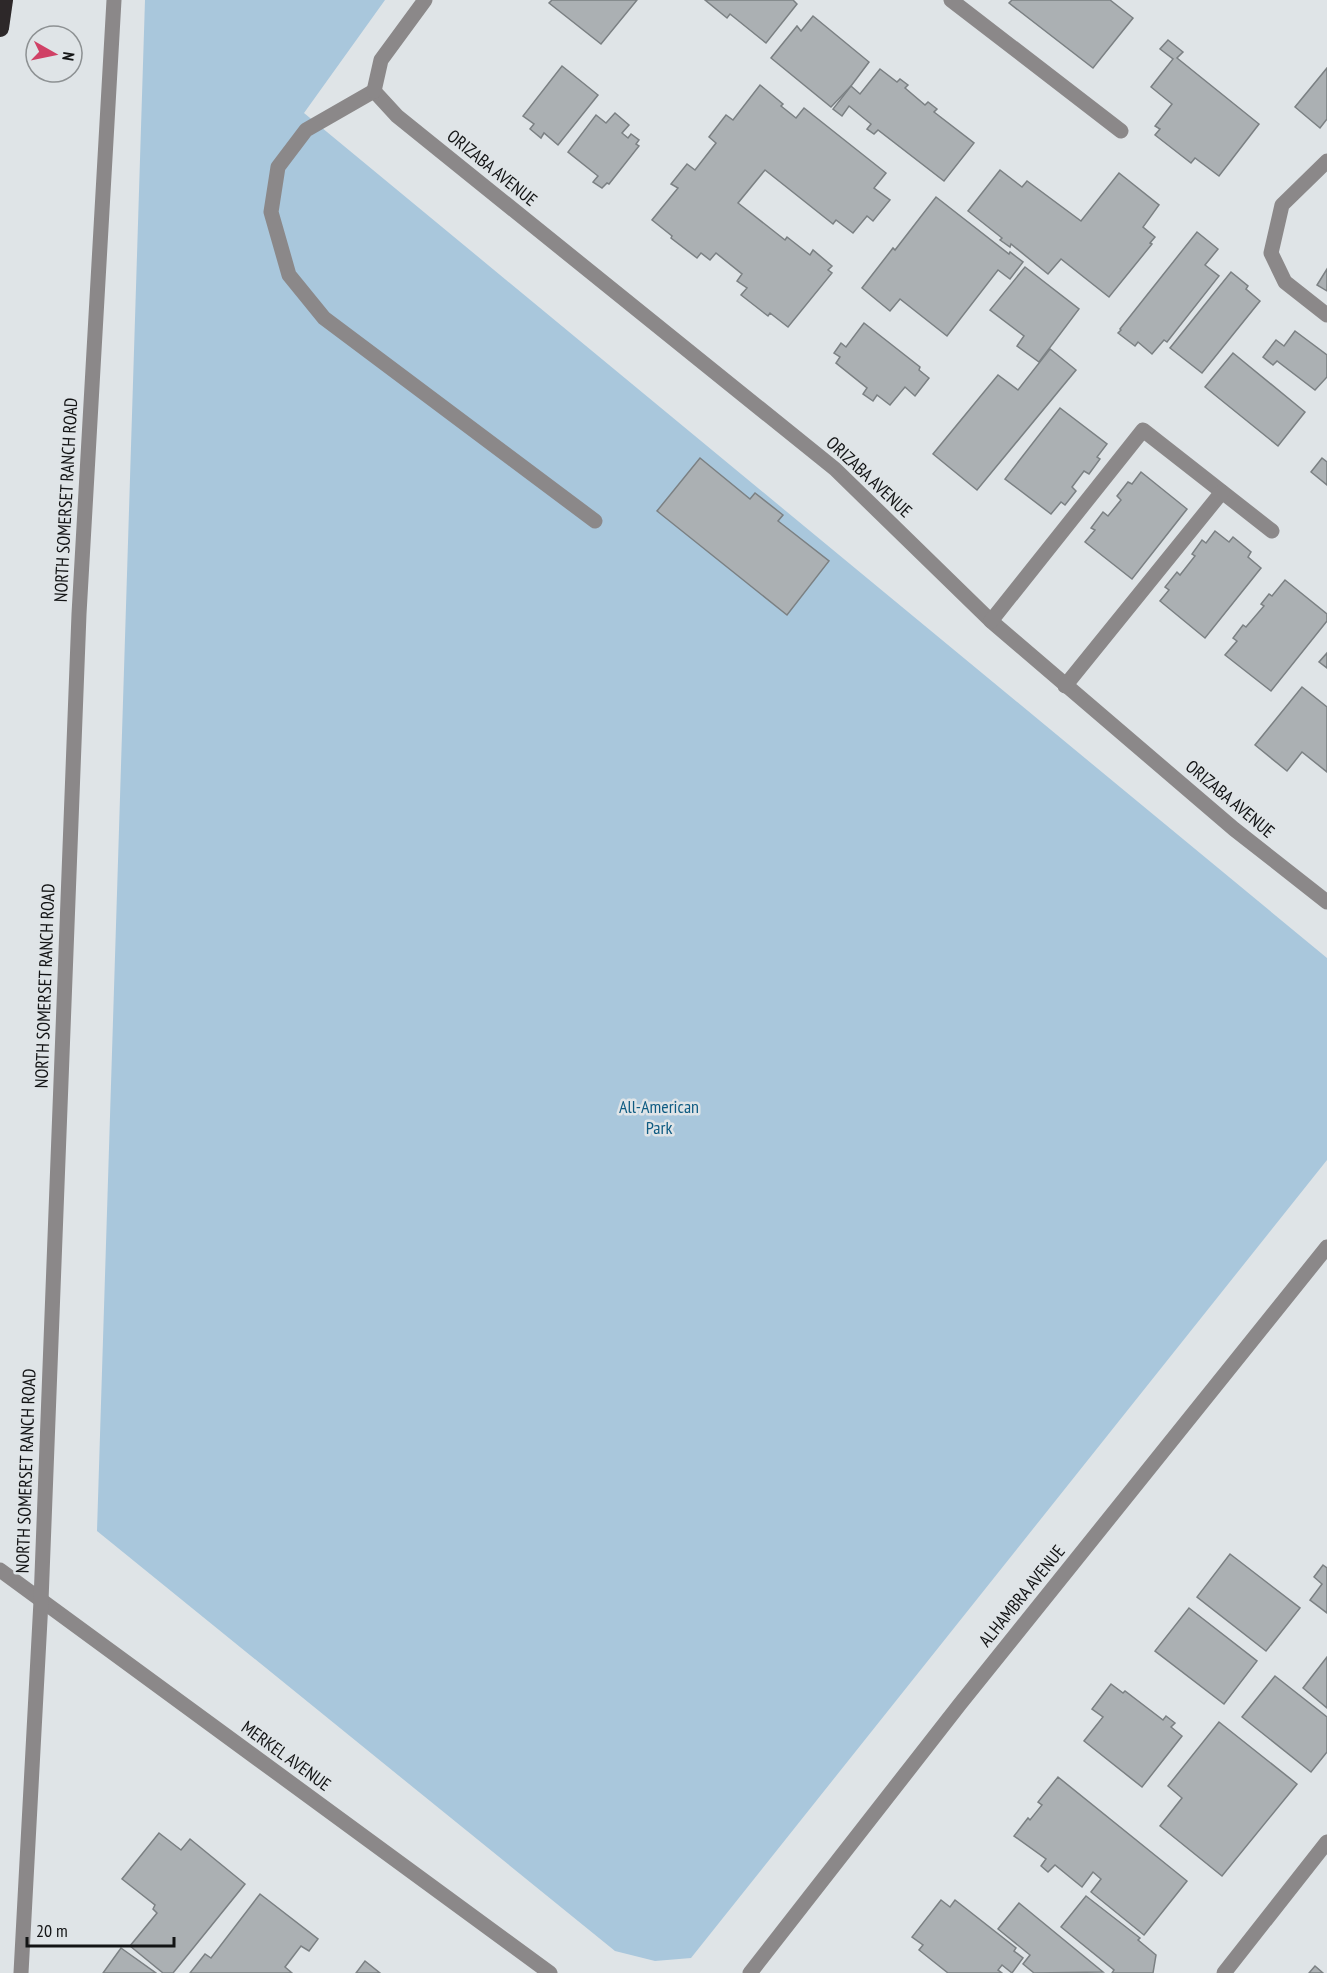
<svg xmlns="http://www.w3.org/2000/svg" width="1327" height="1973" viewBox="0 0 1327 1973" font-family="'PT Sans Narrow',sans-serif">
  <rect width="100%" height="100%" fill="#dfe4e7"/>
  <path fill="#a9c7dc" d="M145,0h240l-81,113 1023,845v202l-636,798 -36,3 -40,-10 -518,-420z"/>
  <g fill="#abb0b3" stroke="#7b8083" stroke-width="1.5">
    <path d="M552,0h85l-36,44 -52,-41z"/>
    <path d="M705,0h88l4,4 -31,39 -36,-29 -3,4z"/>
    <path d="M1012,0h98l23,18 -40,50 -84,-65z"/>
    <path d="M813,16l56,46 -18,24 -20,21 -60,-49 26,-32 4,5z"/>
    <path d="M1168,40l15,12 -6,6 82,66 -40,52 -24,-18 -4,5 -36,-28 5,-6 -5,-3 17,-22 -21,-17 22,-28 -13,-10z"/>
    <path d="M562,66l36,29 -40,50 -14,-12 -3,5 -11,-9 4,-5 -11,-8z"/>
    <path d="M1327,68v51l-7,9 -25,-21z"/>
    <path d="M880,69l17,13 3,-3 8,6 -3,3 20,17 3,-3 9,7 -3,3 40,31 -30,38 -66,-51 -4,4 -7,-5 4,-5 -22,-18 -7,10 -9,-7 18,-23 9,8z"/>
    <path d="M760,85l23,19 -2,2 15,12 8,-10 82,65 -12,15 16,12 -17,21 -6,-5 -14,17 -17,-13 -3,4 -68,-54 -27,33 47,37 2,-3 23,18 3,-5 19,16 -4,4 4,3 -44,54 -18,-14 -2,3 -27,-21 6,-7 -10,-7 5,-7 -26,-21 -6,7 -9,-7 -4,5 -26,-20 1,-2 -20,-16 26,-32 -7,-4 16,-20 8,6 21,-27 -7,-6 17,-22 7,5z"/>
    <path d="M615,113l14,12 -7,8 6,5 3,-4 8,6 -3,4 3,2 -30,38 -2,-1 -5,5 -9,-6 5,-6 -30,-24 28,-37 10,8z"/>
    <path d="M1000,170l22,17 5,-6 54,40 38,-48 40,32 -16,22 12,10 -5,6 2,1 -43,53 -48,-38 -13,15 -37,-30 -1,3 -10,-7 2,-2 -34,-27z"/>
    <path d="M936,197l73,57 1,-2 13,10 -13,17 -12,-9 -51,66 -47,-37 -10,12 -28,-23 31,-40 2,2z"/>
    <path d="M1197,232l21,17 -13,16 14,11 -52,66 -3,-2 -12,14 -14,-12 -3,4 -17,-13 3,-3 -1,-1z"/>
    <path d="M1025,267l54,42 -40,53 -22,-16 7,-10 -34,-26z"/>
    <path d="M1327,269v22l-10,-6z"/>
    <path d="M1231,272l17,14 -2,3 14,12 -58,72 -32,-25z"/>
    <path d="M864,323l56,44 -1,3 10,8 -14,18 -10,-9 -15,18 -13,-10 -4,6 -10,-7 4,-6 -31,-25 4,-6 -6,-4 7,-10 5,4z"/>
    <path d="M1295,331l32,24v22l-12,13 -38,-29 -4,4 -10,-8 13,-17 8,6z"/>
    <path d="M1050,349l26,21 -99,120 -44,-36 65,-79 20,15z"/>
    <path d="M1233,353l72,59 -27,34 -73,-59z"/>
    <path d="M1060,408l47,36 -10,13 3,2 -11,15 -5,-3 -12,16 4,4 -11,14 -4,-3 -10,12 -46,-35z"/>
    <path d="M700,458l50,41 5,-6 28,22 -5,6 51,40 -42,54 -130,-104z"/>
    <path d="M1322,458l5,4v23l-16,-13z"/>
    <path d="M1141,472l46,37 -55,70 -47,-37 10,-12 -4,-2 12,-16 5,4 13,-16 -4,-4 11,-14 4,2z"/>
    <path d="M1215,531l14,11 4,-5 18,15 -3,5 13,11 -56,70 -45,-37 9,-11 -4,-3 12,-15 3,3 15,-19 -3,-2 10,-14 4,3z"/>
    <path d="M1285,580l42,34v7l-56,70 -46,-36 12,-14 -4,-3 10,-13 3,2 18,-21 -3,-2 8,-10 3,2z"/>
    <path d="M1327,653v15l-8,-6z"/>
    <path d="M1302,687l25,20v65l-25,-20 -15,19 -32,-26z"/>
    <path d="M1230,1554l70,54 -34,43 -69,-54z"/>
    <path d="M1323,1565l4,3v45l-17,-13 12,-16 -8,-7z"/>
    <path d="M1189,1608l68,53 -33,43 -69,-53z"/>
    <path d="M1327,1657v51l-24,-20z"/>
    <path d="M1275,1676l52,41v35l-16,20 -69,-55z"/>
    <path d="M1111,1684l12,9 2,-2 38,29 3,-4 9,7 -4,4 11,9 -40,51 -58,-46 19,-24 -11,-8z"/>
    <path d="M1219,1722l78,62 -75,92 -62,-50 22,-28 -14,-12z"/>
    <path d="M1058,1777l129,104 -43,54 -53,-43 10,-13 -8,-7 -11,15 -27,-22 -7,7 -7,-6 5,-7 -32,-23 14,-18 2,2 12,-15 -4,-3z"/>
    <path d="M159,1833l22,17 9,-11 55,45 -72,89h-10l-33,-27 27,-33 -4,-4 2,-4 -33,-26z"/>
    <path d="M260,1894l58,45 -9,12 -8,-5 -16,21 7,6h-102l15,-19 6,4z"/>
    <path d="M1086,1896l54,42 -2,2 18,15 -3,18h-41l2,-3 -53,-43z"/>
    <path d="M941,1900l9,7 5,-7 61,48 -2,3 9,7 -11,15 -10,-8 -4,5 4,3h-54l-29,-23 4,-5 -11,-8z"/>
    <path d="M1019,1903l84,69 -69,1 -11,-9 7,-9 -32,-26z"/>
    <path d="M121,1948l35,25h-53z"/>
    <path d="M365,1961l15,12h-24z"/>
    <path d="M1315,1966l8,7h-14z"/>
  </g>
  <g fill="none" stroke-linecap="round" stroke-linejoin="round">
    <g stroke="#8b8889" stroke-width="15">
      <path d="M951,0l170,131"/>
      <path d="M374,91l23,25 438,353 156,152 243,208 93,73"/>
      <path d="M374,91l-68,39 -28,37 -7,45 18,63 35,43 271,203"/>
      <path d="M374,91l7,-31 44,-60"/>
      <path d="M1327,161l-45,44 -11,48 14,29 42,33"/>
      <path d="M991,621l152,-191 129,101"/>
      <path d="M1065,686l157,-194"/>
      <path d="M0,1570l550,403"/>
      <path d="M21,1973l20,-372 38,-987 35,-614"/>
      <path d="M750,1973l210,-269 367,-457"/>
      <path d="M1224,1973l103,-131"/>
    </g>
    <path stroke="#2d2829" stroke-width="18" d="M0,28l4,-28"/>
  </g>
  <g text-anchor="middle" stroke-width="5" stroke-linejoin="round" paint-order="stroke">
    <g font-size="18" fill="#131415" stroke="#dfe4e7">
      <text transform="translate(492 168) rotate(39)" y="6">ORIZABA AVENUE</text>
      <text transform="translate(869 477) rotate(43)" y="6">ORIZABA AVENUE</text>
      <text transform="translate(66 500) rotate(-87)" y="6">NORTH SOMERSET RANCH ROAD</text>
      <text transform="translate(1230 799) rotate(40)" y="6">ORIZABA AVENUE</text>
      <text transform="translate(45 986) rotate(-88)" y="6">NORTH SOMERSET RANCH ROAD</text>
      <text transform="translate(26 1471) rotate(-88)" y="6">NORTH SOMERSET RANCH ROAD</text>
      <text transform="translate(1022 1596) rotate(-51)" y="6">ALHAMBRA AVENUE</text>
      <text transform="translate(286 1756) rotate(36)" y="6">MERKEL AVENUE</text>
    </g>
    <g font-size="18" fill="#0e5b82" stroke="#dfe4e7">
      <text x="659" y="1113">All-American<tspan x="659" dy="21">Park</tspan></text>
    </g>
  </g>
  <g transform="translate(54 54) rotate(99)"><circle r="28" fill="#dfe4e7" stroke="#8d9193" stroke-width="1.5"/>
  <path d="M0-4.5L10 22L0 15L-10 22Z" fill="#d04166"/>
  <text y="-9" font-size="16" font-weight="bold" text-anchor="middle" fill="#131415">N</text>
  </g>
  <path d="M27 1937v9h147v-9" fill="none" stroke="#131415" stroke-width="3"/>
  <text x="36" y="1937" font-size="18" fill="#131415" stroke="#dfe4e7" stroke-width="4.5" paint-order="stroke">20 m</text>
</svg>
